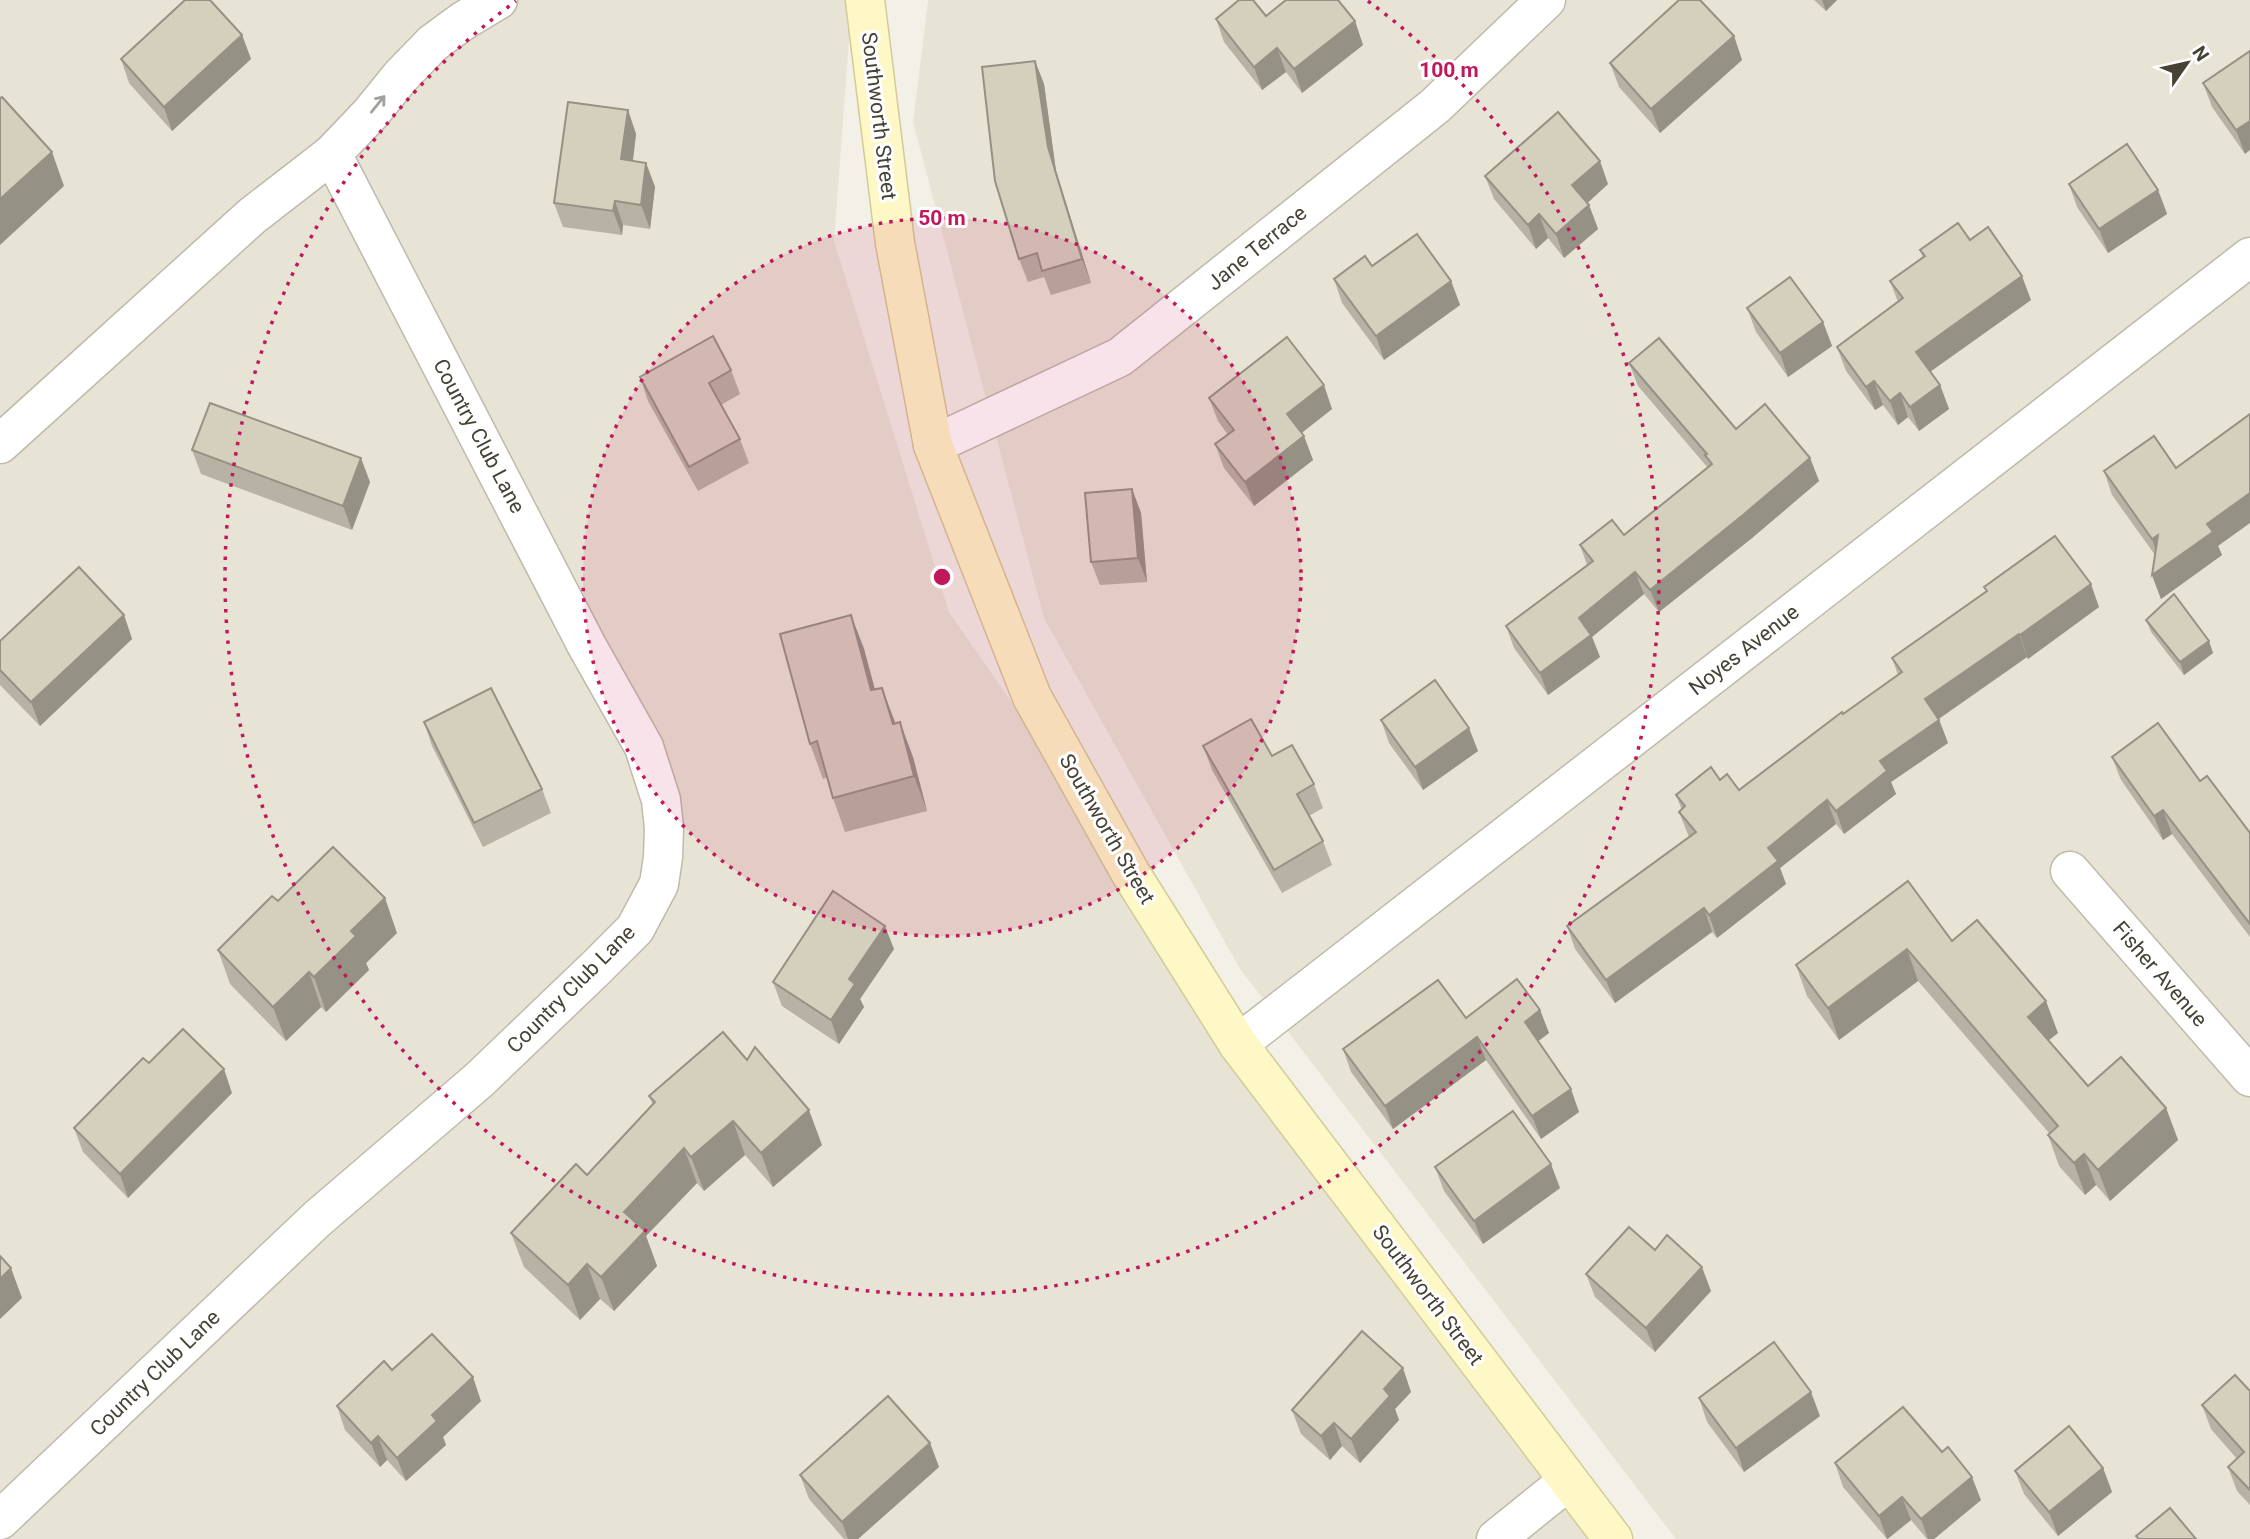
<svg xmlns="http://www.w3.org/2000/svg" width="2250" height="1539" viewBox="0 0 2250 1539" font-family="Roboto,sans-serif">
  <rect width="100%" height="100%" fill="#f3f1e7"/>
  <g fill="#e7e4d5">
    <path d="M0,0h852l-18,241 115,371 641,927h-1590z"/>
    <path d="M928,0h1322v1539h-574l-436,-570 -196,-351 -131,-496z"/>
  </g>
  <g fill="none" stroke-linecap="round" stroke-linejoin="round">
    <g stroke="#bfbaaa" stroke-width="41">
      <g id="street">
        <path d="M0,444l252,-228 80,-62 39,-41 30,-37 32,-33 30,-22 35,-21"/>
        <path d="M933,445l187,-88 315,-251 111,-106"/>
        <path d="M2070,871l180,206"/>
        <path d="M1238,1044l1012,-787"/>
        <path d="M0,1520l317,-301 162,-139 117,-112 39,-39 24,-45 4,-27 1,-29 -3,-28 -17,-53 -57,-101 -255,-492"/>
        <path d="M1496,1539l72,-58"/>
      </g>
    </g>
    <g stroke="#d3cb98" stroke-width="41">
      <path id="secondary" d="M865,0l30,243 38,202 99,252 99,177 107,170 375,495"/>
    </g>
    <use href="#street" stroke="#fff" stroke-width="38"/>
    <use href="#secondary" stroke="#fef8c7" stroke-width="38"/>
  </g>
  <g fill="#b7b2a3">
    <path d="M1814,0h23l-11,11z"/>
    <path d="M1266,16l89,5 8,24 -61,48 -16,-21 -24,18 -38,-48 -8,-23z"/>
    <path d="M242,35l9,24 -79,72 -43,-48 -8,-24z"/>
    <path d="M1734,36l8,24 -82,73 -41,-46 -9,-24z"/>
    <path d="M2250,51l-5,103 -33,-47 -9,-24z"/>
    <path d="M1035,61l9,23 12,87 35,112 -40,12 -7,-18 -16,5 -9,-23z"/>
    <path d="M628,110l8,24 -3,27 13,2 9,24 -5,42 -27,-4 -1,10 -59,-8 -9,-24z"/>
    <path d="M1485,176l123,8 -21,19 2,2 9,24 -34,29 -16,-20 -12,11 -42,-50z"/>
    <path d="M2069,184l89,6 9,24 -59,39 -31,-46z"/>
    <path d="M1970,240l61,60 -101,72 10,13 9,24 -30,22 -11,-14 -10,8 -15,-20 -8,5 -29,-39 -9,-24 61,-45 -8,-21 33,-23 -3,-8z"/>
    <path d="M1372,266l79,15 9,24 -76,55 -42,-57 -8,-24z"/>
    <path d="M1747,308l76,14 9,24 -44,31 -32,-45z"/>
    <path d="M1629,363l107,66 74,29 9,23 -67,57 -93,74 -15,-18 -52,43 8,20 -52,38 -34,-47 -8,-22 81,-61 -7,-20 44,-10 84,-67 -70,-82z"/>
    <path d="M731,370l9,24 -19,11 19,34 9,24 -51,28 -50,-90 -8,-24z"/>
    <path d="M1209,398l123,11 -30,24 11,27 -59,46 -30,-38 -9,-24 13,-9 -10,-14z"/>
    <path d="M192,450l178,32 -18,48 -151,-56z"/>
    <path d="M2104,471l114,75 4,9 -61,44 -9,-24 3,-20 -43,-60z"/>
    <path d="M1132,489l9,24 6,69 -47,3 -9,-23z"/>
    <path d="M1984,587l115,20 -71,52 -1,-2 -88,62 9,24 -57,39 5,12 -52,40 -8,-10 -56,44 6,16 -69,54 -5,-6 -97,71 -40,-54 -8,-23 122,-89 -10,-25 3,-2 -6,-15 44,-15 19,10 159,-115 -6,-17 94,-67z"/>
    <path d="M124,615l8,24 -92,87 -40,-41v-44z"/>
    <path d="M851,615l13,34 11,40 20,35 18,33 14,54 -82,21 -12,-34 -6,-21 -4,2 -13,-35z"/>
    <path d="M2146,620l67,33 -29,22 -33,-43z"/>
    <path d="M1381,720l97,31 -55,39 -34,-47z"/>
    <path d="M424,722l118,67 9,24 -68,34 -51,-101z"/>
    <path d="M1203,746l69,10 42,28 9,24 -14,8 14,25 9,24 -50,28 -70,-123z"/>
    <path d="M2112,757l88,24 50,52v104l-78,-103 -9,6 -42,-60z"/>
    <path d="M278,901l119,32 -31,30 3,7 -43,42 -5,-5 -35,34 -56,-57 -12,-34z"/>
    <path d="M1952,941l106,92 -10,7 40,46 78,22 12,32 -68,61 -14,-16 -11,10 -26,-29 -11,-31 1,-2 -131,-152 -79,59 -32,-44 -11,-31z"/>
    <path d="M894,949l-34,50 4,8 -25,37 -57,-38 -9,-24z"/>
    <path d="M1540,1010l9,23 -11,8 41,71 -38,27 -55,-79 -93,69 -42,-57 -8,-23 123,-31z"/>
    <path d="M149,1063l83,30 -104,105 -45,-46 -9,-24z"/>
    <path d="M649,1096l173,49 -49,42 -28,-32 -41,36 -7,-8 -51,53 11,30 -43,45 -14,-12 -20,21 -56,-53 -13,-34 76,-58 66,-70z"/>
    <path d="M1435,1167l125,21 -77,56 -39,-53z"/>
    <path d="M1655,1250l56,41 -56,61 -60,-55 -9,-23z"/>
    <path d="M392,1370l89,31 -38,36 3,8 -40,36 -19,-21 -7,7 -35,-37 -8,-24z"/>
    <path d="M2250,1391v114l-13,-14 -9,-24 9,-8 -26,-30 -9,-24z"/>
    <path d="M1411,1392l-16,17 4,11 -39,43 -18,-17 -12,14 -29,-26 -9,-24z"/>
    <path d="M1699,1398l121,18 -76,56 -37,-50z"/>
    <path d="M930,1443l9,24 -81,72h-14l-35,-40 -9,-24z"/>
    <path d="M1942,1452l39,48 -47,39h-7l-16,-19 -23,19h-1l-44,-52 -8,-24z"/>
    <path d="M2103,1468l9,24 -54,44 -34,-42 -9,-23z"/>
  </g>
  <g fill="#959184">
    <path d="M1822,0h15l-11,11z"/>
    <path d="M1355,21l8,24 -61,48 -8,-24z"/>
    <path d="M242,35l9,24 -79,72 -8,-24z"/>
    <path d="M1734,36l8,24 -82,73 -9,-24z"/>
    <path d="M1277,48l9,24 -24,18 -8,-23z"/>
    <path d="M1035,61l9,23 12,87 35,112 -9,-24 -34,-112z"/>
    <path d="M628,110l8,24 -6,49 -9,-24z"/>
    <path d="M2250,121v29l-5,4 -9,-24z"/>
    <path d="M52,152l12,34 -64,59v-46z"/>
    <path d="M1600,161l8,23 -27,25 -9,-24z"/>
    <path d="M646,163l9,24 -5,42 -9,-24z"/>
    <path d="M2158,190l9,24 -59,39 -9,-24z"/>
    <path d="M615,201l8,24 -1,10 -9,-24z"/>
    <path d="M1589,205l9,24 -34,29 -8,-24z"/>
    <path d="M1539,214l9,24 -12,11 -8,-24z"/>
    <path d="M2022,276l9,24 -107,76 -8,-24z"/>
    <path d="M1451,281l9,24 -76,55 -8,-24z"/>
    <path d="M1823,322l9,24 -44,31 -8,-24z"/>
    <path d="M1874,381l9,24 -8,5 -9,-23z"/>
    <path d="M1324,385l8,24 -36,28 -9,-23z"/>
    <path d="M1940,385l9,24 -30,22 -9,-24z"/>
    <path d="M1900,393l8,24 -10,8 -8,-24z"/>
    <path d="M1304,436l9,24 -59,46 -9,-24z"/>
    <path d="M361,458l9,24 -18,48 -9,-24z"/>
    <path d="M1810,458l9,23 -67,57 -93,74 -9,-22z"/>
    <path d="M1132,489l9,24 6,69 -9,-24z"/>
    <path d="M2250,493v30l-32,23 4,9 -61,44 -9,-24 55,-51z"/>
    <path d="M2158,535l2,28 -8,-24z"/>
    <path d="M1635,572l9,22 -52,43 8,20 -52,38 -8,-22 39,-55z"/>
    <path d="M2091,584l8,23 -71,52 -8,-24z"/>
    <path d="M124,615l8,24 -92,87 -9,-24z"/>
    <path d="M851,615l13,34 20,75 -13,-34z"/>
    <path d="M2019,634l8,23 -93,65 -9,-23z"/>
    <path d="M2209,641l4,12 -29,22 -4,-13z"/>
    <path d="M882,688l13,34 10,37 -12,-35z"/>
    <path d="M1939,720l9,23 -57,39 5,12 -52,40 -8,-23 44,-50z"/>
    <path d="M900,722l13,35 14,54 -13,-35z"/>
    <path d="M1469,728l9,23 -55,39 -8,-23z"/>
    <path d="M1827,800l9,24 -56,44 6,16 -69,54 -8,-23 59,-67z"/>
    <path d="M2163,810l9,24 -9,6 -9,-24z"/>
    <path d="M385,898l12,35 -31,30 3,7 -43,42 -12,-35 37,-46z"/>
    <path d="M1704,908l8,24 -97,71 -9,-23z"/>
    <path d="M885,926l9,23 -34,50 4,8 -25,37 -8,-24 18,-41z"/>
    <path d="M1907,949l11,32 -79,59 -11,-32z"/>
    <path d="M309,972l12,35 -35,34 -13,-34z"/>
    <path d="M2046,1001l12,32 -19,15 -11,-31z"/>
    <path d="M1540,1010l9,23 -16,12 -8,-23z"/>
    <path d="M1477,1037l9,23 -93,69 -8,-23z"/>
    <path d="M224,1069l8,24 -104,105 -8,-24z"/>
    <path d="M1571,1089l8,23 -38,27 -9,-23z"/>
    <path d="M2166,1108l12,32 -68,61 -12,-31z"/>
    <path d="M809,1110l13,35 -49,42 -12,-34z"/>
    <path d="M733,1121l12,34 -41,36 -13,-34z"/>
    <path d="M684,1148l13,35 -51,53 11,30 -43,45 -13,-34 23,-65z"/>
    <path d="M2084,1154l12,31 -11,10 -11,-32z"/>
    <path d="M1551,1164l9,24 -77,56 -9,-23z"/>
    <path d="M587,1264l13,35 -20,21 -12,-35z"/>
    <path d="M1702,1267l9,24 -56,61 -9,-24z"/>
    <path d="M11,1268l11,30 -22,21v-40z"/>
    <path d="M1403,1368l8,24 -16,17 4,11 -39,43 -9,-24 33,-50z"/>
    <path d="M473,1377l8,24 -38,36 3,8 -40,36 -9,-23 35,-43z"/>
    <path d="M1811,1392l9,24 -76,56 -8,-24z"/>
    <path d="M1334,1423l8,23 -12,14 -9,-24z"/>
    <path d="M378,1436l9,24 -7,7 -9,-24z"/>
    <path d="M930,1443l9,24 -81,72h-10l-6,-17z"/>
    <path d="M2103,1468l9,24 -54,44 -9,-24z"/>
    <path d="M1972,1477l9,23 -47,39h-6l-7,-20z"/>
    <path d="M1902,1497l9,23 -24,19 -8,-23z"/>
  </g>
  <g fill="#d5cfbd" stroke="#959184" stroke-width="2">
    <path d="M185,0h25l32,35 -78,72 -43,-48z"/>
    <path d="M1239,0h14l13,16 20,-16h52l17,21 -61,48 -17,-21 -23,19 -38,-48z"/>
    <path d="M1679,0h21l34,36 -83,73 -41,-46z"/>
    <path d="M2250,51v70l-14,9 -33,-47z"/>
    <path d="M1035,61l13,86 34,112 -40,12 -5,-18 -18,6 -24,-78 -13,-114z"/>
    <path d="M2,97l50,55 -52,47v-101z"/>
    <path d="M568,102l60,8 -7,49 25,4 -5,42 -26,-4 -2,10 -59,-8z"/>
    <path d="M1558,112l42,49 -28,24 17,20 -33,29 -17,-20 -11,11 -43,-49z"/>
    <path d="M2127,144l31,46 -59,39 -30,-45z"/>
    <path d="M1958,223l12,17 18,-13 34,49 -106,76 24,33 -30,22 -10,-14 -10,8 -16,-20 -8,6 -29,-40 66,-49 -13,-17 35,-25 -5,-6z"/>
    <path d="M1417,234l34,47 -75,55 -42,-57 31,-23 7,10z"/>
    <path d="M1790,277l33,45 -43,31 -33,-45z"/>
    <path d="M713,336l18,34 -22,13 31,56 -51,28 -49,-90z"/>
    <path d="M1287,337l37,48 -37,29 17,22 -59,46 -30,-38 19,-14 -25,-32z"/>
    <path d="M1659,338l77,91 29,-25 45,54 -67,57 -93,75 -15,-18 -56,46 12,17 -51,38 -34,-47 87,-65 -13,-16 32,-25 12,15 88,-71 -7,-9 2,-1 -78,-91z"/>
    <path d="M210,403l151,55 -18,48 -151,-56z"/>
    <path d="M2250,414v79l-43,31 6,8 -61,43 6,-40 -6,4 -48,-68 50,-35 22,32z"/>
    <path d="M1132,489l6,69 -47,4 -6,-69z"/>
    <path d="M2055,536l36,48 -71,51 -1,-1 -94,65 14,21 -59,41 7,10 -51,40 -9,-11 -59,48 10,13 -69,54 -5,-7 -98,72 -39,-54 129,-94 -17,-20 6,-6 -9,-11 35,-28 9,13 7,-6 12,16 103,-78 1,2 59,-42 -10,-14 95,-67 -3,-4z"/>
    <path d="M79,567l45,48 -93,87 -31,-32v-29z"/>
    <path d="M2174,594l35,47 -29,21 -34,-42z"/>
    <path d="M851,615l20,75 11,-2 11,36 7,-2 14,54 -81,22 -16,-57 -7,3 -30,-110z"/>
    <path d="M1435,680l34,48 -54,39 -34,-47z"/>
    <path d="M491,688l51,101 -68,34 -50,-101z"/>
    <path d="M1251,719l21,37 20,-11 22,39 -17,10 26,47 -49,29 -71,-124z"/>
    <path d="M2158,723l42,58 7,-5 43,57v91l-87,-114 -9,6 -42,-59z"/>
    <path d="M333,847l52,51 -34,33 5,5 -42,41 -5,-5 -36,35 -55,-57 54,-54 6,5z"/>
    <path d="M1908,881l44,60 25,-21 69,81 -18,16 60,69 33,-29 45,51 -68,62 -14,-16 -10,9 -26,-28 10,-9 -151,-177 -79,59 -32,-43z"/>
    <path d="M833,891l52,35 -36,53 6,5 -24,36 -58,-38z"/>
    <path d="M1517,979l23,31 -15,12 46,67 -39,27 -55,-79 -92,69 -42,-57 95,-69 28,38z"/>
    <path d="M183,1029l41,40 -104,105 -46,-46 69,-70 6,5z"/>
    <path d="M723,1032l24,28 8,-13 54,63 -48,43 -28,-32 -42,36 -7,-9 -60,64 21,19 -44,46 -14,-13 -19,21 -57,-52 65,-69 11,11 68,-73 -6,-6z"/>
    <path d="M1513,1111l38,53 -77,57 -39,-54z"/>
    <path d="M1629,1227l26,23 12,-15 35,32 -56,61 -60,-54z"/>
    <path d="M0,1256l11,12 -11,11z"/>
    <path d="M1362,1331l41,37 -19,21 6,7 -39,43 -17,-16 -13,13 -29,-26z"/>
    <path d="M432,1334l41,43 -41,38 5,6 -40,37 -19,-22 -7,7 -34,-37 47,-45 8,9z"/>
    <path d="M1774,1342l37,50 -75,56 -37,-50z"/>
    <path d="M2235,1375l15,16v99l-22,-23 16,-15 -42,-47z"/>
    <path d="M888,1396l42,47 -88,79 -42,-47z"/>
    <path d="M1903,1407l39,45 6,-5 24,30 -51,42 -19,-22 -23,19 -44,-53z"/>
    <path d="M2069,1426l34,42 -54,44 -34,-41z"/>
    <path d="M2170,1508l26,31h-57l-3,-3z"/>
  </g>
  <defs><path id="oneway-shaft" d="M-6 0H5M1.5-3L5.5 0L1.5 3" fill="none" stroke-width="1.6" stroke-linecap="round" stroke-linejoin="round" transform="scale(1.75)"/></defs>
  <use stroke="#a2a09a" href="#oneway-shaft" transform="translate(378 104) rotate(-51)"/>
  <circle cx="942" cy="577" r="359" fill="#c2185b" fill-opacity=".12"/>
  <g fill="none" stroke="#c2185b" stroke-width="3.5" stroke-dasharray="3.5 7">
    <circle cx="942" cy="577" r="359"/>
    <path d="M1368 1A717 717 0 1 1 516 1"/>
  </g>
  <g text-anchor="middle" stroke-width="6" stroke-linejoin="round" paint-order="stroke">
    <g font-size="21" fill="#464236" stroke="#fff">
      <text transform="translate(879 116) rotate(83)" y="7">Southworth Street</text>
      <text transform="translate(1257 248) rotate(-39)" y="7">Jane Terrace</text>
      <text transform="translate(479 436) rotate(62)" y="7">Country Club Lane</text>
      <text transform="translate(1744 650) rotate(-38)" y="7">Noyes Avenue</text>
      <text transform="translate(1107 829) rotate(60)" y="7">Southworth Street</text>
      <text transform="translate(2160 974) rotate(49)" y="7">Fisher Avenue</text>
      <text transform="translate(571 989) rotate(-45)" y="7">Country Club Lane</text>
      <text transform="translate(1428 1295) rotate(53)" y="7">Southworth Street</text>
      <text transform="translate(155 1373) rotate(-44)" y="7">Country Club Lane</text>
    </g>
  </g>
  <circle cx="942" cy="577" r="10" fill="#c2185b" stroke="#fff" stroke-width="3.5"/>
  <g font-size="21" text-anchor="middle" font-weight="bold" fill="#c2185b" stroke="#fff" stroke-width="6" stroke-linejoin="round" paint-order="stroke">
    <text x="1449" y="77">100 m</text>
    <text x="942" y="225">50 m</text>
  </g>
  <g transform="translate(2187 63) rotate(56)" stroke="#ffffff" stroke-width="5" paint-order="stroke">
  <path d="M0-5L12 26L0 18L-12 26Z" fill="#464236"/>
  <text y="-10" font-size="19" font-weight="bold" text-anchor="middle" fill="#464236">N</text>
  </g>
</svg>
